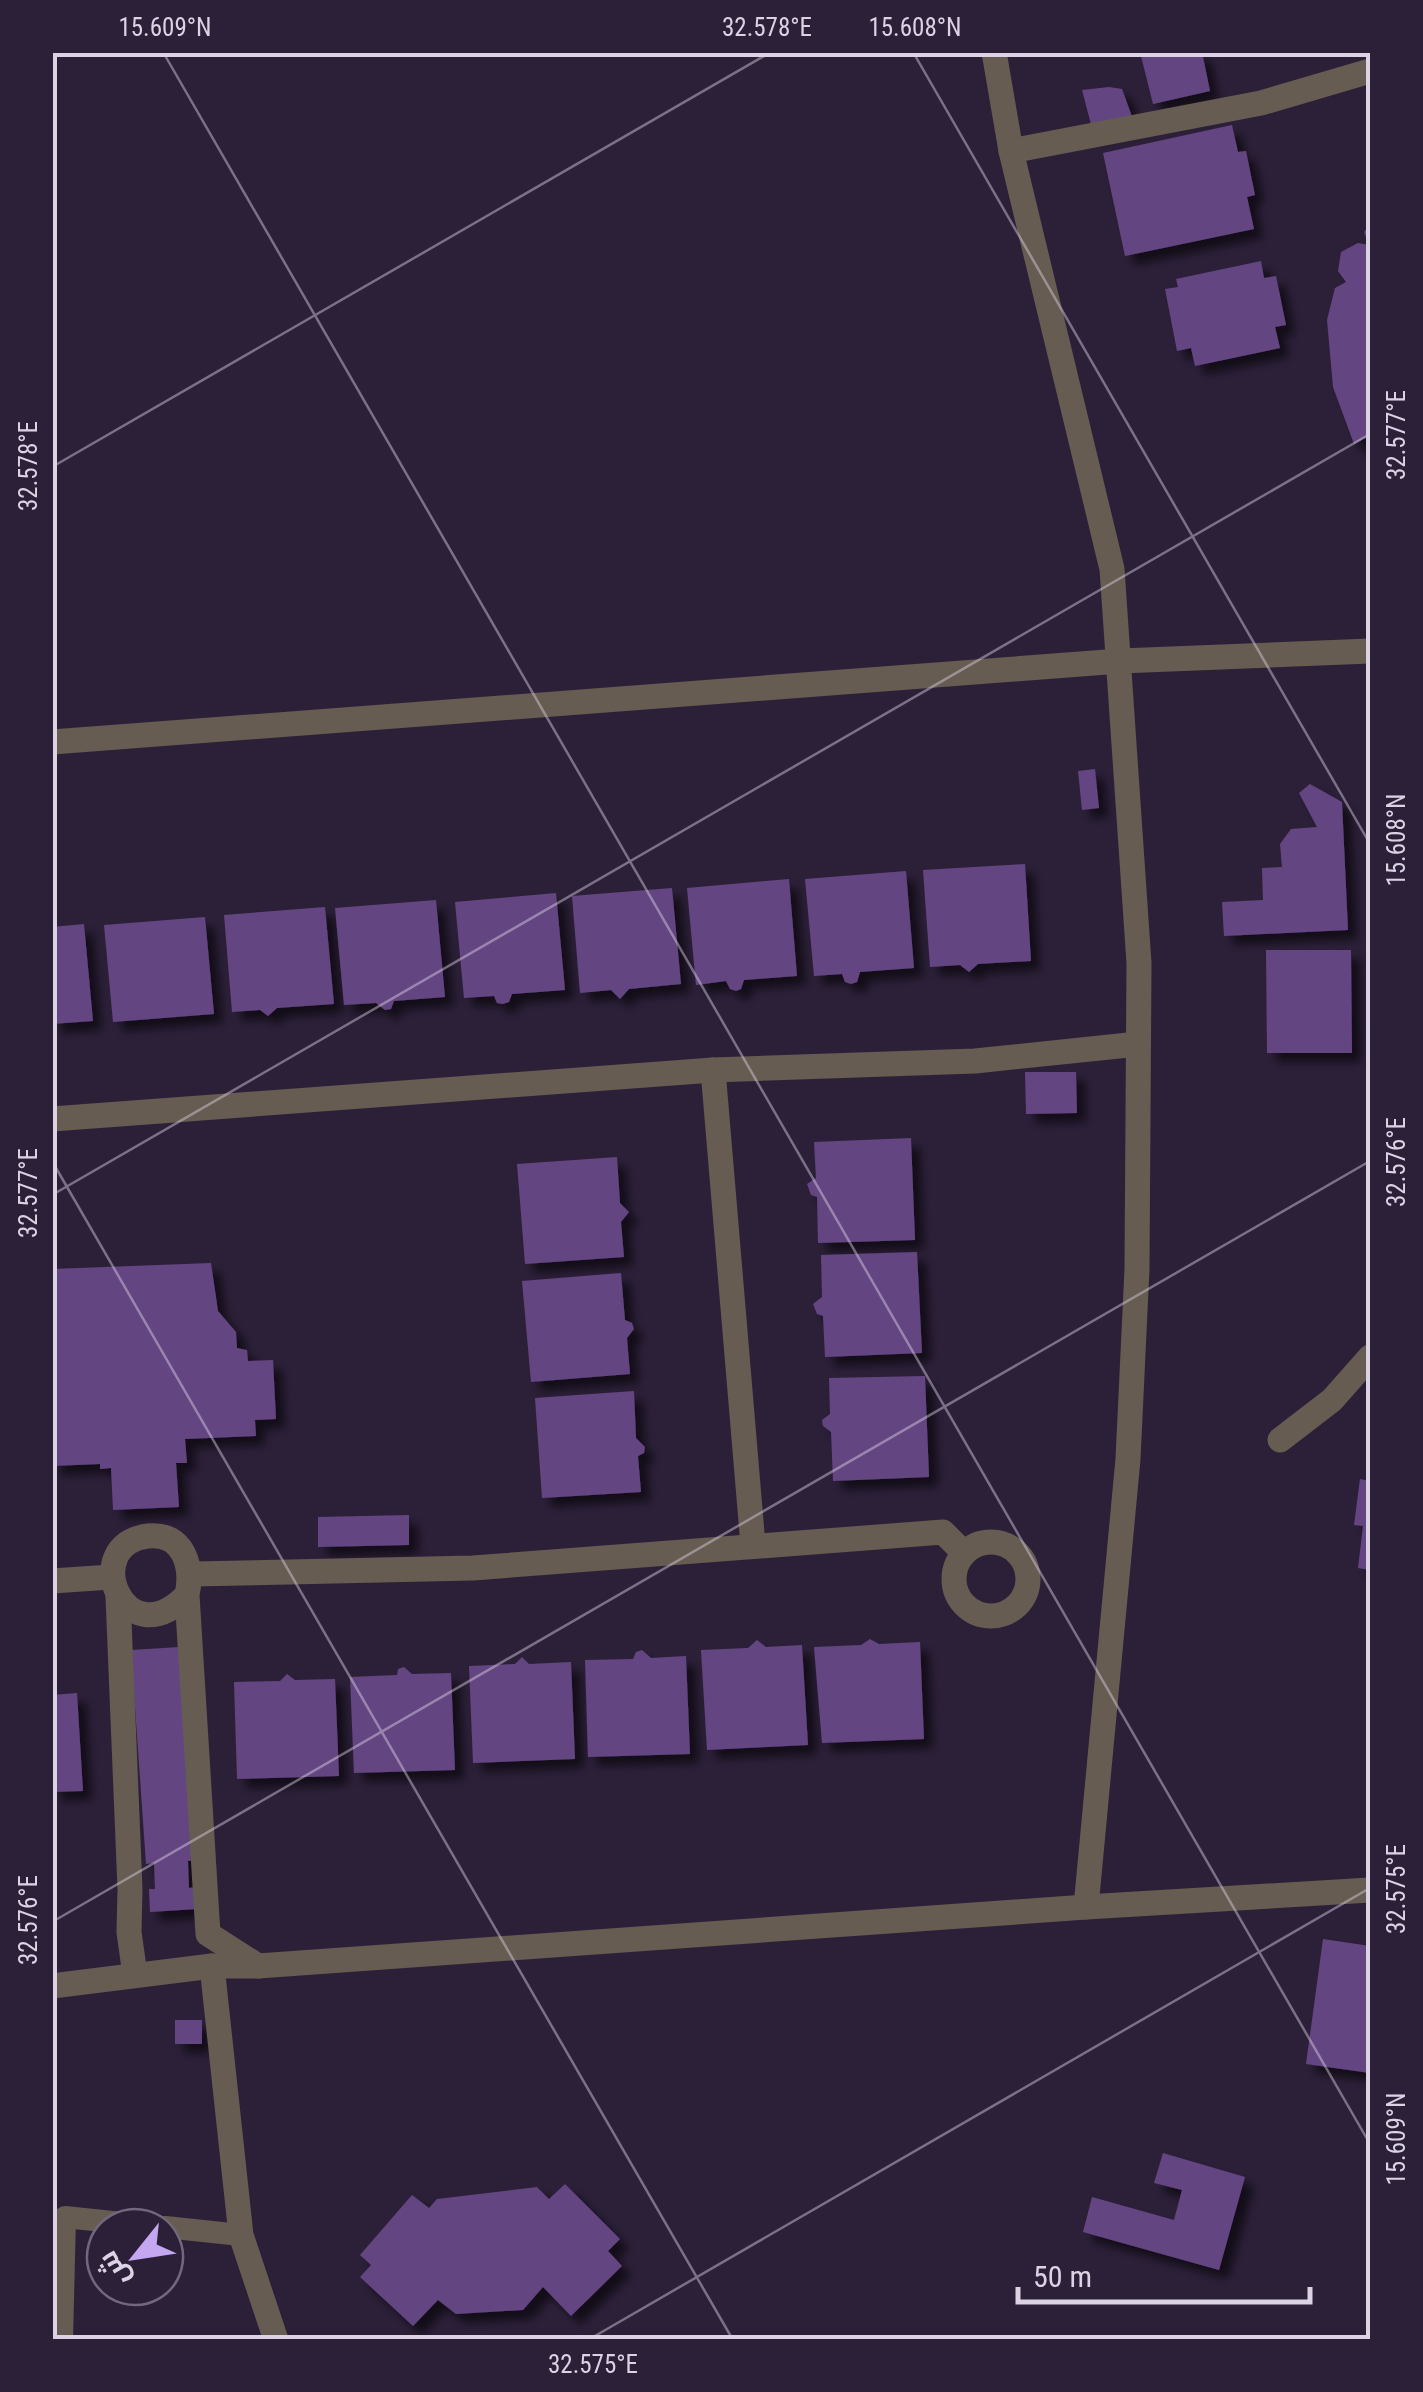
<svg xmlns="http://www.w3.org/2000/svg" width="1423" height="2392" viewBox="0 0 1423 2392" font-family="'Roboto Condensed',Cairo,sans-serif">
  <defs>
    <filter id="shadow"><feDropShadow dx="9" dy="9" stdDeviation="5" flood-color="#0009"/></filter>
  </defs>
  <rect width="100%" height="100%" fill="#2c2039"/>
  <g fill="#644582" filter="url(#shadow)">
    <path d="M1140,52h62l8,39 -57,13z"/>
    <path d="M1109,87l13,2 12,33 -41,10 -11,-42z"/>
    <path d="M1232,125l6,27 8,-1 9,44 -8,2 7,32 -129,27 -22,-103z"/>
    <path d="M1370,224v211l-16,9 -21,-57 -6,-67 8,-32 11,-6 -8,-11 3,-19 17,-9 11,2 -5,-13z"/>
    <path d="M1261,261l3,17 12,-2 10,49 -11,2 5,21 -85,18 -4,-18 -14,3 -12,-62 13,-2 -2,-8z"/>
    <path d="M1095,769l4,39 -17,2 -4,-39z"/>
    <path d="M1310,784l32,18 6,128 -124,6 -2,-34 41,-2 -1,-32 20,-1 -2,-23 11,-15 26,-2 -18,-34z"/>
    <path d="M1025,864l6,97 -53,3 -9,8 -9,-7 -30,2 -7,-97z"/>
    <path d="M906,871l8,97 -54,4 -3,10 -6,2 -6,-2 -3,-8 -28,2 -9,-97z"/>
    <path d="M789,879l8,97 -53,4 -3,9 -5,2 -6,-2 -4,-8 -30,4 -9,-97z"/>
    <path d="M672,888l9,96 -52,5 -9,10 -9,-9 -31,3 -8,-97z"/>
    <path d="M556,893l9,97 -53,4 -3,8 -6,2 -6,-1 -3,-7 -30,2 -9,-96z"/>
    <path d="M436,900l9,97 -51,4 -3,8 -6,1 -9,-7 -32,2 -9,-97z"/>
    <path d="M325,907l9,97 -57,4 -9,8 -8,-6 -28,2 -8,-97z"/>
    <path d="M205,917l9,97 -101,8 -9,-97z"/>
    <path d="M84,924l9,97 -41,3v-97z"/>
    <path d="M1266,950h85l1,103h-85z"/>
    <path d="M1025,1072h51l1,41 -51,1z"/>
    <path d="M911,1138l4,102 -97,3 -1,-46 -6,-2 -4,-11 9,-6 -2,-36z"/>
    <path d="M617,1157l3,46 9,9 -8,10 3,35 -99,7 -8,-100z"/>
    <path d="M917,1252l5,101 -97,4 -2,-41 -6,-2 -4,-10 9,-7 -1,-42z"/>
    <path d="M211,1263l7,48 18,21 1,16 10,2 1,11 25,-1 3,59 -21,1 1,16 -71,3 2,24h-11l3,44 -66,3 -2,-42 -11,1v-5l-48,2v-197z"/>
    <path d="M621,1273l4,47 7,3 2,6 -7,9 3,36 -99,8 -9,-101z"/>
    <path d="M925,1376l4,101 -96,4 -2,-49 -8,-6 -1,-6 8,-6 -1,-36z"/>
    <path d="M634,1391l2,47 9,9 -1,6 -6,3 3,36 -99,6 -7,-100z"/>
    <path d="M1360,1479l10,2v89l-12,-2 5,-42 -9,-1z"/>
    <path d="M409,1515v30l-91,2v-30z"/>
    <path d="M870,1639l9,5 41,-2 4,97 -102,4 -8,-96 47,-2z"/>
    <path d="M757,1640l9,7 36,-2 6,100 -101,5 -6,-100 47,-2z"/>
    <path d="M180,1647l16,213 -8,1 1,27 7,-1 1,22 -47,3 -1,-23h6l-1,-26 -8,1 -15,-214z"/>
    <path d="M642,1650l9,8 35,-2 4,98 -102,3 -3,-97 48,-1 3,-7z"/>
    <path d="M522,1657l7,7 42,-2 4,97 -102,4 -4,-97 46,-2z"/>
    <path d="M404,1667l8,7 39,-1 4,97 -101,3 -4,-96 47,-2 1,-6z"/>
    <path d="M287,1674l8,6 40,-1 4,97 -102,3 -3,-97 46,-1z"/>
    <path d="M77,1693l6,98 -31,1v-97z"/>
    <path d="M1323,1939l47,7v127l-64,-9z"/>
    <rect x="175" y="2020" width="27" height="24"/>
    <path d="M1163,2153l82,24 -26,93 -136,-38 9,-35 82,23 8,-30 -28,-7z"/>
    <path d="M565,2184l55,55 -12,12 14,15 -51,50 -28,-29 -20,23 -67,4 -18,-14 -25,26 -53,-49 11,-12 -11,-10 52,-60 17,13 8,-9 100,-12 12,12z"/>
  </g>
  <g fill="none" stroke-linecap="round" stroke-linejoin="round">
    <g stroke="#665c51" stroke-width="22">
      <path d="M165,2227l76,8"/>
      <path d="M62,2340l3,-123 95,10"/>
    </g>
    <g stroke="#665c51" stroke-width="25">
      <path d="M994,52l17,99 101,418 27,394 -2,306 -9,190 -42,448"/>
      <path d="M1011,151l250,-48 109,-32"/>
      <path d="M52,742l1068,-81 250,-10"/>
      <path d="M713,1070l40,475"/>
      <path d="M52,1119l661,-49 262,-9 163,-17"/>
      <path d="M1280,1440l52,-40 38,-43"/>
      <circle cx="991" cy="1579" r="37"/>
      <path d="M192,1574l281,-6 470,-36 21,21"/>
      <path d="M52,1581l59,-4"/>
      <path d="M187,1595c-63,65 -109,-51 -39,-59 36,-4 45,31 39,59l21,339 50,32"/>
      <path d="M118,1597l12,292 -1,43 6,43"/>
      <path d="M212,1966l29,269 35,105"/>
      <path d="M52,1986l160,-20h46l828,-59 284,-17"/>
    </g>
  </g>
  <path fill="none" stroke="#dbd3e4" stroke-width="2.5" stroke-opacity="0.45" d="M163,52l1207,2092M913,52l457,792M52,467l719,-415M52,1161l681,1179M52,1195l1318,-761M52,1922l1318,-761M588,2340l782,-452"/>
  <rect width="1423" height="2392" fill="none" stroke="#2c2039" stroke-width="110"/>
  <g transform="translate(135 2257) rotate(240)"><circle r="48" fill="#2c2039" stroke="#72687d" stroke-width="2.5"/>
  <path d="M0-8L18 38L0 25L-18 38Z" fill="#c5a6f0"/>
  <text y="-15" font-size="28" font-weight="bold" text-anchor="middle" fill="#dbd3e4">ش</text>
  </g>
  <path d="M1018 2287v15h292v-15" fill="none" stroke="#dbd3e4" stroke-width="5"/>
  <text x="1033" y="2287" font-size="30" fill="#dbd3e4" stroke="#2c2039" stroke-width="8" paint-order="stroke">50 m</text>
  <rect x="55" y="55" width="1313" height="2282" fill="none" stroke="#dbd3e4" stroke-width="4"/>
  <g font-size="25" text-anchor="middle" fill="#dbd3e4">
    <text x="165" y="36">15.609°N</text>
    <text x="767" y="36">32.578°E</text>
    <text x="915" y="36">15.608°N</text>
    <text transform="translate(1396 435) rotate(-90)" y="9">32.577°E</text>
    <text transform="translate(28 466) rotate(-90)" y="9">32.578°E</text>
    <text transform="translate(1396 840) rotate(-90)" y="9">15.608°N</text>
    <text transform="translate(1396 1162) rotate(-90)" y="9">32.576°E</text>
    <text transform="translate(28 1193) rotate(-90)" y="9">32.577°E</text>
    <text transform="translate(1396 1889) rotate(-90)" y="9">32.575°E</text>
    <text transform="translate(28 1920) rotate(-90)" y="9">32.576°E</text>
    <text transform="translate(1396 2139) rotate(-90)" y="9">15.609°N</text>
    <text x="593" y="2373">32.575°E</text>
  </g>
</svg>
